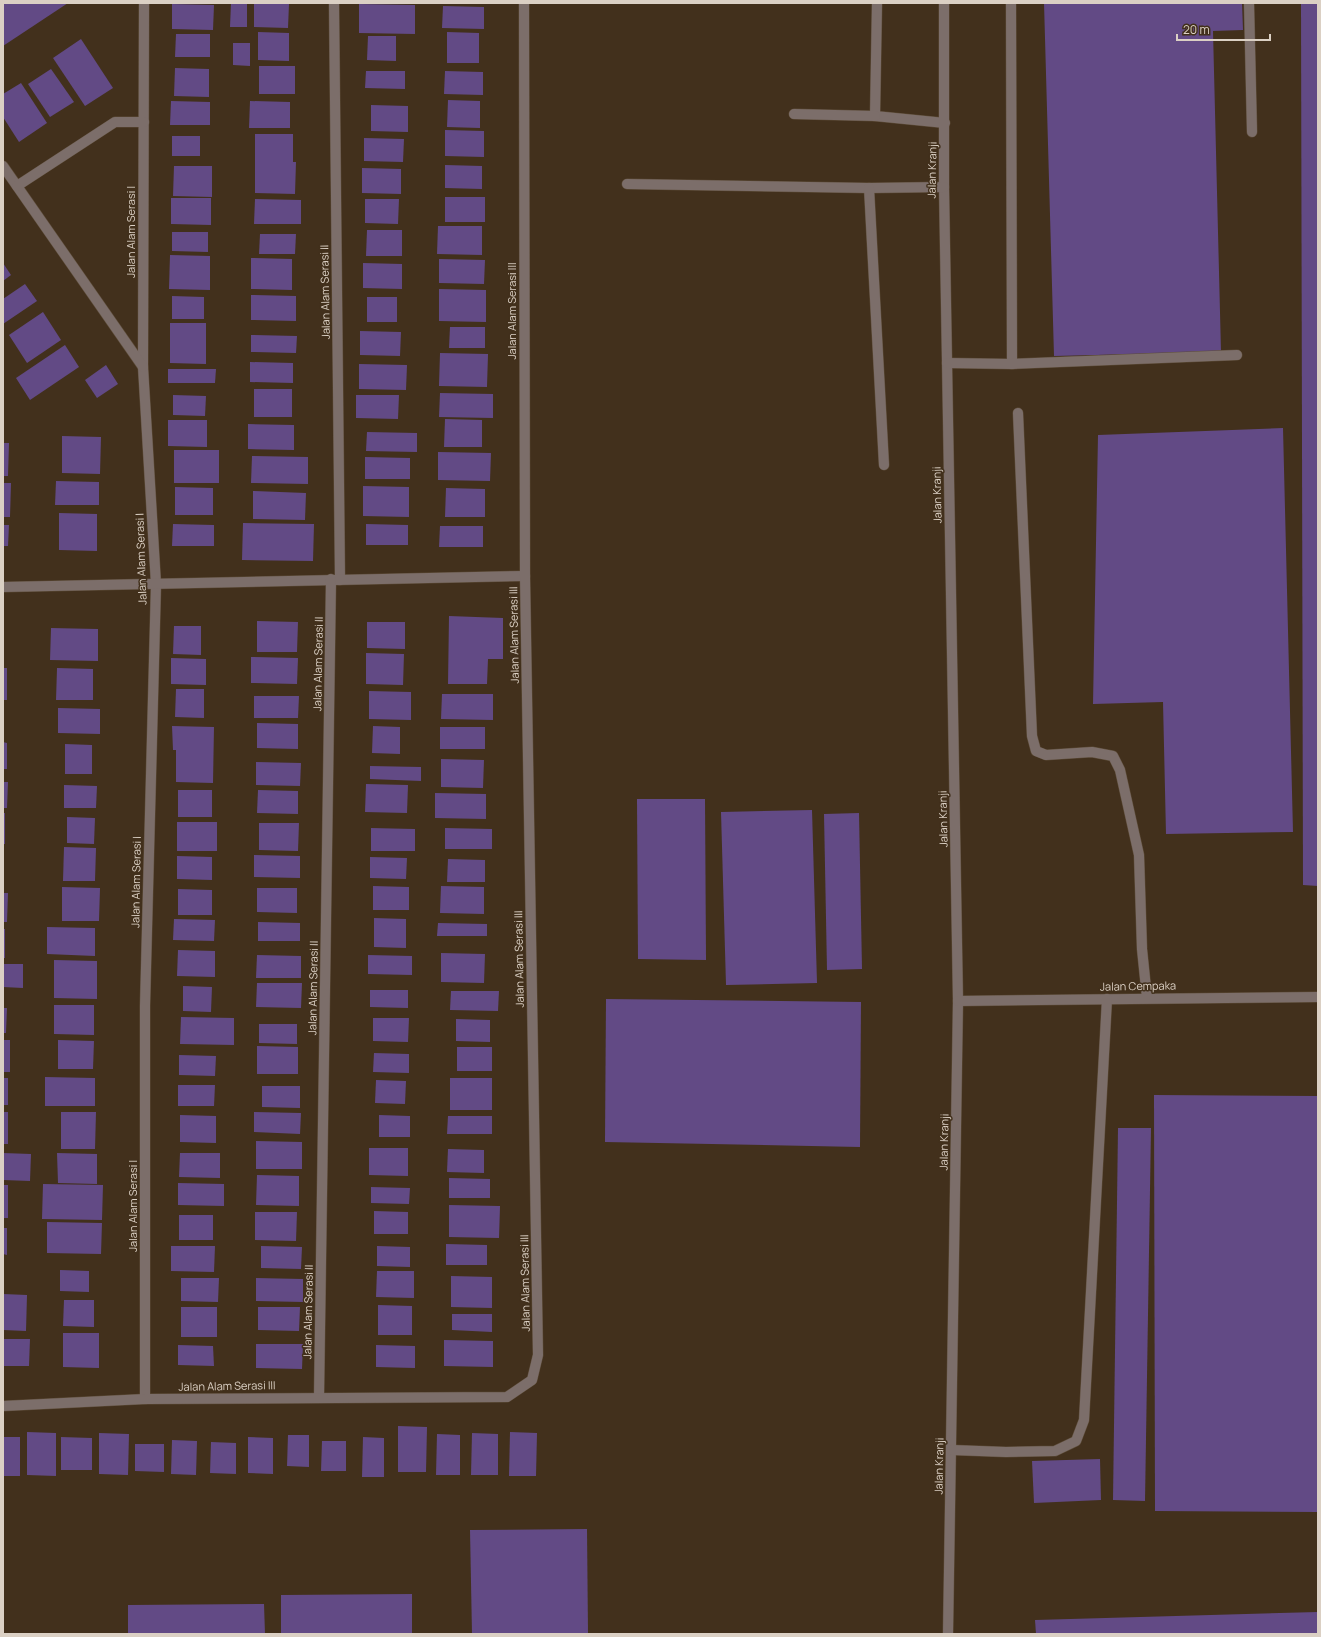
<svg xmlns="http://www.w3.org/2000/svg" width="1321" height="1637" viewBox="0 0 1321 1637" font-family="Manrope,sans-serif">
  <rect width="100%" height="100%" fill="#42301c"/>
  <g fill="#624a85">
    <path d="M3,3h65l-65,43z"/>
    <path d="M231,3h16v24h-17z"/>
    <path d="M1044,3h198l1,27 -30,1 8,321 -167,4z"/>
    <path d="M1301,3h17v883l-15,-1z"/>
    <path d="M172,4l42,1 -1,25 -41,-1z"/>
    <path d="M254,4h35l-1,24 -34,-1z"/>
    <path d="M359,4l56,1v29l-56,-1z"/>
    <path d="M443,6l41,1v22l-42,-1z"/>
    <path d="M258,32l31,1v28l-31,-1z"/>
    <path d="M447,32l32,1v30h-32z"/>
    <path d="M176,34h34v23h-35z"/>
    <path d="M368,36h28v25l-29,-1z"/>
    <path d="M81,39l32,49 -28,18 -32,-48z"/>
    <path d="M233,43h17v23l-17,-1z"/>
    <rect x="259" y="66" width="36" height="28"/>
    <path d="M175,68l34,1v28l-35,-1z"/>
    <path d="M51,69l23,33 -24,15 -22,-33z"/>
    <path d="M366,71h39v18l-40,-1z"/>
    <path d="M445,71l38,1v23l-39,-1z"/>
    <path d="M21,83l26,40 -28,19 -16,-25v-23z"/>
    <path d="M448,100l32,1v27l-33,-1z"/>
    <path d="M171,101l39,1v23h-40z"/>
    <path d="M250,101l40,1v26h-41z"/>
    <path d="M371,105l37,1v26l-37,-1z"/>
    <path d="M445,130l39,1v26l-39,-1z"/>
    <path d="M255,134h38v28h3l-1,32 -40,-1z"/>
    <rect x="172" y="136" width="28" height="20"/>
    <path d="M364,138l40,1 -1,23 -39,-1z"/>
    <path d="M445,165l37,1v23l-37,-1z"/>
    <path d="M174,166h38v31l-39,-1z"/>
    <path d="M362,168l39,1v25l-39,-1z"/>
    <rect x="445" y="197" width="40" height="25"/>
    <path d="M171,198h40v27l-40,-1z"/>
    <path d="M255,199l46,1v24h-47z"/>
    <path d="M365,199h34l-1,25 -33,-1z"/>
    <path d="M438,226h44v29l-45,-1z"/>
    <path d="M367,230h35v26h-36z"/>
    <path d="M172,232h36v20l-36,-1z"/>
    <path d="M260,234h36l-1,20h-36z"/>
    <path d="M170,255l40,1v34l-41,-1z"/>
    <path d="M251,258l41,1v31l-41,-1z"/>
    <path d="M439,259l46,1 -1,24 -45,-1z"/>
    <path d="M3,263l8,12 -8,6z"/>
    <path d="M363,263l39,1v25l-39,-1z"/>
    <path d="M25,284l12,17 -34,23v-25z"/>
    <path d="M439,289l47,1v32l-47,-1z"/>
    <path d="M251,295l45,1v25l-45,-1z"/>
    <path d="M172,296l32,1v22h-32z"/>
    <rect x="367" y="297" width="30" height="25"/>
    <path d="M43,312l18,28 -34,23 -18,-28z"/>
    <path d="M170,323h36v41l-36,-1z"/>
    <path d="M450,327h35v21h-36z"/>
    <path d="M360,331l41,1 -1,24 -40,-1z"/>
    <path d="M251,335l46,1 -1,17 -45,-1z"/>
    <path d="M65,345l14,22 -49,33 -14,-22z"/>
    <path d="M440,353l48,1 -1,33 -48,-1z"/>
    <path d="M250,362l43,1v20l-43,-1z"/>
    <path d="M359,364l48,1 -1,25 -47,-1z"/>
    <path d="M106,365l12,19 -21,14 -12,-18z"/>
    <path d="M168,369h48l-1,14h-47z"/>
    <rect x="254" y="389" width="38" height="28"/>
    <path d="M440,393l53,1v24l-54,-1z"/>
    <path d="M173,395l33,1 -1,20 -32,-1z"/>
    <path d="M356,395h43l-1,24 -42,-1z"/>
    <path d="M445,419l37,1v27h-38z"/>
    <path d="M168,420h39v27l-39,-1z"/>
    <path d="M248,424l46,1v25l-46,-1z"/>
    <path d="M1283,428l10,404 -127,2 -3,-132 -70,2 5,-269z"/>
    <path d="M367,432l50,1v19l-51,-1z"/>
    <path d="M62,436l39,1 -1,37 -38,-1z"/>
    <path d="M3,443h6l-1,33h-5z"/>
    <rect x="174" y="450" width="45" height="33"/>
    <path d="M438,452l53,1 -1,28 -52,-1z"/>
    <path d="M252,456l56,1v27l-57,-1z"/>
    <path d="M365,457l45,1v21h-45z"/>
    <path d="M56,481l43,1v23h-44z"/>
    <path d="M3,483h8l-1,34h-7z"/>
    <path d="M363,486l46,1v30l-46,-1z"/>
    <path d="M175,487l38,1v27h-38z"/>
    <path d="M446,488l39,1v28h-40z"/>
    <path d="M253,491l53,2 -1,27 -52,-1z"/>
    <path d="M59,513l38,1v37l-38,-1z"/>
    <path d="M243,523l71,1 -1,37 -71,-1z"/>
    <path d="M173,524l41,1v21h-42z"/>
    <path d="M366,524l42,1v20h-42z"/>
    <path d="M3,525h6l-1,21h-5z"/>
    <path d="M440,526h43v21h-44z"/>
    <path d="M449,616l54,2v41h-15l-1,25h-39z"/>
    <path d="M257,621l41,1 -1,30h-40z"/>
    <path d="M367,622h38v27l-38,-1z"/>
    <path d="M174,626h27v29l-28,-1z"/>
    <path d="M51,628l47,1v32l-48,-1z"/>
    <path d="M366,653l38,1 -1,31 -37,-1z"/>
    <path d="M251,657l47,1 -1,26 -46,-1z"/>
    <path d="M171,658l35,1v26l-35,-1z"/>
    <rect x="3" y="668" width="4" height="32"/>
    <path d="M57,668l36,1v31h-37z"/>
    <path d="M176,689h28v29l-29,-1z"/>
    <path d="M369,691l42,1v28l-42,-1z"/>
    <path d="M442,694h51v26l-52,-1z"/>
    <path d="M254,696h45l-1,22h-44z"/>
    <path d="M58,708l42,1v25l-42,-1z"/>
    <path d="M257,723l41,1v25l-41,-1z"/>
    <path d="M172,726l42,1 -1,56 -37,-1v-32h-3z"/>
    <path d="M373,726l27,1v27l-28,-1z"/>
    <rect x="440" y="727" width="45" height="22"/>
    <path d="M3,742l4,1v26h-4z"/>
    <path d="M65,744l27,1v29h-27z"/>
    <path d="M441,759l43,1 -1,28 -42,-1z"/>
    <path d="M256,762l45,1 -1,23 -44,-1z"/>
    <path d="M370,766l51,1v14l-51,-2z"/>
    <path d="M3,782h5l-1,26h-4z"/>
    <path d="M366,784l42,1 -1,28 -42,-1z"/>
    <path d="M64,785l33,1 -1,22h-32z"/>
    <rect x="178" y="790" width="34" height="27"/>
    <path d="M258,790l40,1v23l-41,-1z"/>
    <path d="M435,793l51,1v25l-51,-1z"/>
    <path d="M637,799h68l1,161 -68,-1z"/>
    <path d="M812,810l5,173 -91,2 -5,-173z"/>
    <rect x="3" y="813" width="2" height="31"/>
    <path d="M859,813l3,156 -35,1 -3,-156z"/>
    <path d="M67,817l28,1 -1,26 -27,-1z"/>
    <rect x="177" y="822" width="40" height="29"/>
    <path d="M259,823h40l-1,28 -39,-1z"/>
    <path d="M371,828l44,1v22h-44z"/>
    <path d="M445,828l47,1v20h-47z"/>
    <path d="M64,847l32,1 -1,33h-32z"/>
    <path d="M254,855l46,1v22l-46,-1z"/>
    <path d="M177,856l35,1v23l-35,-1z"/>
    <path d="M370,857l37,1 -1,21 -36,-1z"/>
    <path d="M448,859l37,1v22h-38z"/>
    <path d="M373,886l36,1v23h-36z"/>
    <path d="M441,886l43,1v27l-44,-1z"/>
    <path d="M62,887l38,1 -1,33h-37z"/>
    <path d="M257,888h40v25l-40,-1z"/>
    <path d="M178,889l34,1v25h-34z"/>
    <path d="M3,893h5l-1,29h-4z"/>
    <path d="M374,918l32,1v29l-32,-1z"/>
    <path d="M174,919l41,1 -1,21 -41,-1z"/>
    <path d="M258,922l42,1v18h-42z"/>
    <path d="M438,923l49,1v12h-50z"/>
    <path d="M47,927l48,1v28l-48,-2z"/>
    <rect x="3" y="929" width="2" height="29"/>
    <path d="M178,950l37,1v26l-38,-1z"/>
    <path d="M441,953l44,1 -1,29 -43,-1z"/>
    <path d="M257,955l44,1v22h-45z"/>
    <path d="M368,955l44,1v19l-44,-1z"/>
    <path d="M54,960l43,1v38l-43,-1z"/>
    <path d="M3,964h20v24l-20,-1z"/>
    <path d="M257,983h45l-1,25 -45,-1z"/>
    <path d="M183,986l29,1 -1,25 -28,-1z"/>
    <path d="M370,990h38v18l-38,-1z"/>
    <path d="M451,991h48l-1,20 -48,-1z"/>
    <path d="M606,999l255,3 -1,145 -255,-5z"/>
    <path d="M54,1005h40v30l-40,-1z"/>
    <path d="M3,1008h4l-1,25h-3z"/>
    <path d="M181,1017l53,1v27l-54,-1z"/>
    <path d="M373,1018h36l-1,24 -35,-1z"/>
    <path d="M456,1019l34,1v22l-34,-1z"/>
    <path d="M259,1024h38v20l-38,-1z"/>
    <rect x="3" y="1040" width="7" height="32"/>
    <path d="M58,1040l36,1 -1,28h-35z"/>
    <path d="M257,1046l41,1v27h-41z"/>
    <rect x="457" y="1047" width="35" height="24"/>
    <path d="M374,1053l35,1v19l-36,-1z"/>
    <path d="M179,1055l37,1 -1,20 -36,-1z"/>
    <path d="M45,1077l50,1v28h-50z"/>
    <rect x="3" y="1078" width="5" height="27"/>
    <rect x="450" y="1078" width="42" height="32"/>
    <path d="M376,1080l30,1 -1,23 -30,-1z"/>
    <path d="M178,1085h37l-1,21h-36z"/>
    <path d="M262,1086h38v22l-38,-1z"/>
    <path d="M1154,1095l164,1v416l-163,-1z"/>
    <rect x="3" y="1112" width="5" height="32"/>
    <path d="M61,1112h35l-1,37h-34z"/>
    <path d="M254,1112l47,1 -1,21 -46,-2z"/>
    <path d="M180,1115l36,1v27l-36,-1z"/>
    <path d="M379,1115l31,1v21h-31z"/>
    <path d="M448,1116h44v18h-45z"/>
    <path d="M1118,1128h33l-6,373 -32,-1z"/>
    <path d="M256,1141l46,1v27h-46z"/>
    <path d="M369,1148h39v28l-39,-1z"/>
    <path d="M448,1149l36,1v23l-37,-1z"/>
    <path d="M3,1153l28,1 -1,27 -27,-1z"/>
    <path d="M57,1153l40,1v30l-39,-1z"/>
    <path d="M180,1153h40v25l-41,-1z"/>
    <path d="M257,1175l42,1v30l-43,-1z"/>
    <path d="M449,1178l41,1v19h-41z"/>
    <path d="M178,1183l46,1v22l-46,-1z"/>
    <path d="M43,1184l60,1 -1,35 -60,-1z"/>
    <rect x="3" y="1185" width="5" height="33"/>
    <path d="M371,1187l39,1 -1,16 -38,-1z"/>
    <path d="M449,1205l51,1 -1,32 -50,-1z"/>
    <path d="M374,1211l34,1v22h-34z"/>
    <path d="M255,1212h42l-1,29 -41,-1z"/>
    <rect x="179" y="1215" width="34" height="25"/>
    <path d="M47,1222l55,1 -1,31 -54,-1z"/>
    <path d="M3,1228h4v27l-4,-1z"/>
    <path d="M446,1244l41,1v20h-41z"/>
    <path d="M171,1246h44l-1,26 -43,-1z"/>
    <path d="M261,1246l41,1 -1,22 -40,-1z"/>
    <path d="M377,1246l33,1v20l-33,-1z"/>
    <path d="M60,1270l29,1v21l-29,-1z"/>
    <path d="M377,1271h37v27l-38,-1z"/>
    <path d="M451,1276l41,1v31l-41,-1z"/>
    <path d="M181,1278h38l-1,24 -37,-1z"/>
    <path d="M256,1278l47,1v23l-47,-1z"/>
    <path d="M3,1294l24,1 -1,36 -23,-1z"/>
    <path d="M64,1300h30v27l-31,-1z"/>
    <path d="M378,1305l34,1v29h-34z"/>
    <rect x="181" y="1307" width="36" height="30"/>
    <path d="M258,1307h42l-1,24 -41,-1z"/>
    <path d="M452,1314h40v18l-40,-2z"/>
    <path d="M63,1333h36v35l-36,-1z"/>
    <path d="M3,1339h27l-1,27h-26z"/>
    <path d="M444,1340l49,1v26l-49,-1z"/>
    <path d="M256,1344h47l-1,25 -46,-1z"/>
    <path d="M178,1345l35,1 1,20 -36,-1z"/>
    <path d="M376,1345l39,1v22l-39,-1z"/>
    <path d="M398,1426l29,1 -1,45h-28z"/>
    <path d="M27,1432l29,1v43l-29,-1z"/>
    <path d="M510,1432l27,1 -1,43h-27z"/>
    <path d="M99,1433l30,1 -1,41 -29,-1z"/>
    <path d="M472,1433l26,1v41h-27z"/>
    <path d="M437,1434l23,1v40h-24z"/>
    <path d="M288,1435h21v32l-22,-1z"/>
    <rect x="3" y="1437" width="17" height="39"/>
    <path d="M61,1437l31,1v32h-31z"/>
    <path d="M248,1437l25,1v36l-25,-1z"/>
    <path d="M363,1437l21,1v39h-22z"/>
    <path d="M172,1440l25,1 -1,34 -25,-1z"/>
    <path d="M322,1441h24v30h-25z"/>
    <path d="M211,1442l25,1v31l-26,-1z"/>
    <path d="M135,1444h29v28l-29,-1z"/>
    <path d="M1100,1459l1,41 -67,3 -2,-42z"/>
    <path d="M587,1529l1,105h-116l-2,-104z"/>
    <path d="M412,1594v40h-131v-39z"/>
    <path d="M264,1604l1,30h-137v-29z"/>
    <path d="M1318,1612v22h-282l-1,-14z"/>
  </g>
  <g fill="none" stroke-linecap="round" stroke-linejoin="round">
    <g stroke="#5e4d3a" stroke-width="11">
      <g id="minor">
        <path d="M144,3l-1,364 13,217 -11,422v393"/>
        <path d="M334,3l6,577"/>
        <path d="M877,3l-2,113 70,7"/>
        <path d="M944,3v184l14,814 -10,633"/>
        <path d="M1011,3l1,361"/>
        <path d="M1249,3l3,129"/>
        <path d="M794,114l81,2"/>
        <path d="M3,166l140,201"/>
        <path d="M627,184l242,4 75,-1"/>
        <path d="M17,186l98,-64h29"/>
        <path d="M869,188l15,277"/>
        <path d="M947,363l65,1 225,-9"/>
        <path d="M1018,413l14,323 4,15 10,4 46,-3 21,4 7,14 19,85 3,94 5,49"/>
        <path d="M3,587l522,-11"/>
        <path d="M958,1001l360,-4"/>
        <path d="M319,1397l12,-818"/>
        <path d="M3,1406l142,-7 362,-2 25,-17 6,-25 -13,-779 -1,-573"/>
        <path d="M952,1450l54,2 49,-1 21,-10 8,-21 23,-421"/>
      </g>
    </g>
    <use href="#minor" stroke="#7c6e6a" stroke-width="10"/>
  </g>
  <g text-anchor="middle" stroke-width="3" stroke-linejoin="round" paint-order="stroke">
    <g font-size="11" fill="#dbd0c4" stroke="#42301c">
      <text transform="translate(932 170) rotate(-89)" y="4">Jalan Kranji</text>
      <text transform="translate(131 232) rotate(-90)" y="4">Jalan Alam Serasi I</text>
      <text transform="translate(325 292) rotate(-91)" y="4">Jalan Alam Serasi II</text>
      <text transform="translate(512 311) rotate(-90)" y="4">Jalan Alam Serasi III</text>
      <text transform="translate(937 495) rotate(-91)" y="4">Jalan Kranji</text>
      <text transform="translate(141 559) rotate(-92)" y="4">Jalan Alam Serasi I</text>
      <text transform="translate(514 635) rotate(-91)" y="4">Jalan Alam Serasi III</text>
      <text transform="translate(318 664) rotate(-89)" y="4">Jalan Alam Serasi II</text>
      <text transform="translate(943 819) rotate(-91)" y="4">Jalan Kranji</text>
      <text transform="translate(136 882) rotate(-89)" y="4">Jalan Alam Serasi I</text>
      <text transform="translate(519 959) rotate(-91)" y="4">Jalan Alam Serasi III</text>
      <text transform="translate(1138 986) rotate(-1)" y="4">Jalan Cempaka</text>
      <text transform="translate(313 988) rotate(-89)" y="4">Jalan Alam Serasi II</text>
      <text transform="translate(944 1142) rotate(-89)" y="4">Jalan Kranji</text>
      <text transform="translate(133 1206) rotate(-90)" y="4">Jalan Alam Serasi I</text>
      <text transform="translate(525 1283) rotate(-91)" y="4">Jalan Alam Serasi III</text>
      <text transform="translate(308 1312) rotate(-89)" y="4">Jalan Alam Serasi II</text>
      <text transform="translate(227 1386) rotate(-1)" y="4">Jalan Alam Serasi III</text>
      <text transform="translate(939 1466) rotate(-89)" y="4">Jalan Kranji</text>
    </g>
  </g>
  <rect width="1321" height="1637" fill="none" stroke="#dbd0c4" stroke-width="8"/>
  <path d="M1177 34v6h93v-6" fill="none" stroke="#dbd0c4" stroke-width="2"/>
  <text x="1183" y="34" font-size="12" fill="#dbd0c4" stroke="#42301c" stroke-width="3" paint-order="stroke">20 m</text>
</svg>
